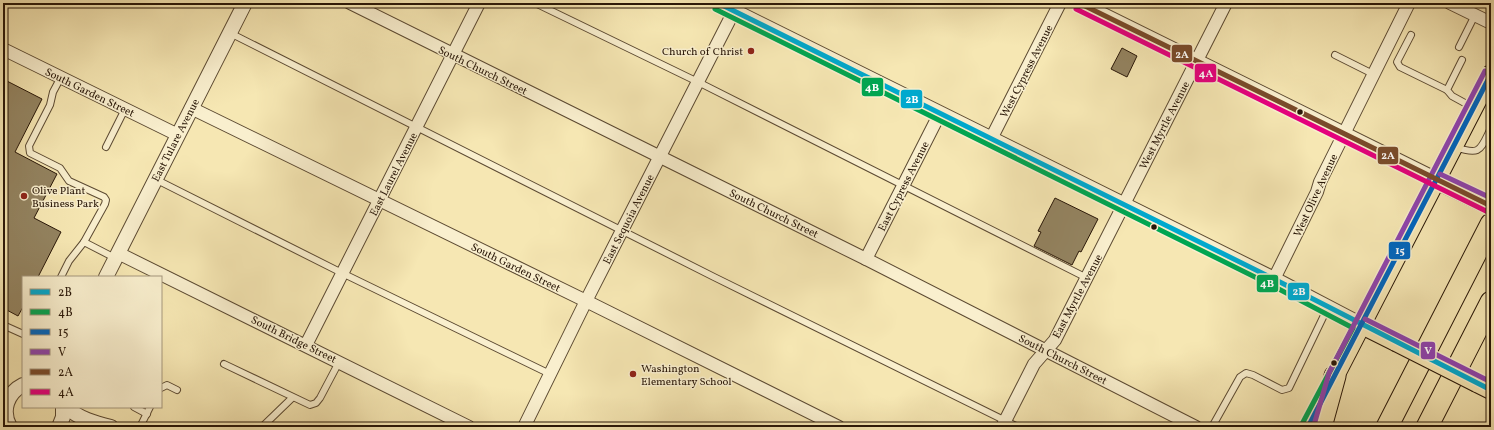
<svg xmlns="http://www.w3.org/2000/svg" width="1494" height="430" viewBox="0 0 1494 430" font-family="Vollkorn,serif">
  <rect width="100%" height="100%" fill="#f6e7b3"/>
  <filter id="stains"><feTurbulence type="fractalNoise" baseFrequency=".005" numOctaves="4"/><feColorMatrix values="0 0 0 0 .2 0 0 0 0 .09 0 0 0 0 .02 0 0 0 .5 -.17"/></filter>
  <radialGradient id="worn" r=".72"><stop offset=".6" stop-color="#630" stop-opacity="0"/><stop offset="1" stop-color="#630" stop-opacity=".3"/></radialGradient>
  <g fill="#938360" stroke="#281607">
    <path d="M1122,48l15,8 -10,21 -16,-8z"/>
    <path d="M3,79l39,20 -27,53 42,22 -23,44 27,14 -23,45h-15v30l-5,9 -15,-8z"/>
    <path d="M1055,198l43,21 -17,33 -2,-1 -7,14 -38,-19 7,-14 -3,-1z"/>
  </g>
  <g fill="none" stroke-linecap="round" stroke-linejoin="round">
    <g stroke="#5c4a32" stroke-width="8">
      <g id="service">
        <path d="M535,3l163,79 389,196"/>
        <path d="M230,33l484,244 304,150"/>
        <path d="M1411,35l-14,27 3,5 47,23"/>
        <path d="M1459,47l16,-32"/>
        <path d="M1335,55l38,19"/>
        <path d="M1462,60l-15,30 5,6 20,11"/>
        <path d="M61,77l-8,15 -3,13 -21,41 1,7 30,15 9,13 35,16 2,3 -1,4 -21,38"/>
        <path d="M106,147l19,-38"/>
        <path d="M1455,147c26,9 25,3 36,-19"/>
        <path d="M155,179l187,94 208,101"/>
        <path d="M61,277l8,-16 15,-19 31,16"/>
        <path d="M3,325l20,9"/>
        <path d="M224,364l86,41 6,-2 4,-5 19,-36"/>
        <path d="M161,388l6,-3 10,5"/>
        <path d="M134,407l13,7"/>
        <path d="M140,427l10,-20"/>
        <path d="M262,427l30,-29"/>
        <path d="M1212,427l28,-50 6,-4 7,2 29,15 7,-2 39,-81"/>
      </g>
    </g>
    <g stroke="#5c4a32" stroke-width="14">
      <g id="minor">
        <path d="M350,3l516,256 330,168"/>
        <path d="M1450,3l41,20"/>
        <path d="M3,49l175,86"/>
        <path d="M191,108l395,193 253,126"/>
        <path d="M991,139l69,-136"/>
        <path d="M118,253l351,174"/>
        <path d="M866,259l74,-146"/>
        <path d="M1274,279l43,-87 3,-10 89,-179"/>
        <path d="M306,345l173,-342"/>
        <path d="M524,427l62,-126 148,-290"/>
        <path d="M1002,427l32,-63 21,-24 171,-337"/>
      </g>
    </g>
    <g stroke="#5c4a32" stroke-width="16">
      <g id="tertiary">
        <path d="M718,3l556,276 88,46"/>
        <path d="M1079,3l358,177"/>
        <path d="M106,277l139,-274"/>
        <path d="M66,407c14,12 28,16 45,20"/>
        <path d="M10,427c-9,-16 -3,-34 13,-42"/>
        <path d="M59,427l4,-10v-10"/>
      </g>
    </g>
    <g stroke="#281607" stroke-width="18">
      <path id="secondary" d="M1308,427l15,-28"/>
    </g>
    <g stroke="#281607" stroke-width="20">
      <g id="primary">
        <path d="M1437,180l54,26"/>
        <path d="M1362,325l34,17"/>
        <path d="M1335,376l156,-302"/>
        <path d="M1477,383l14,7"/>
      </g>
    </g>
    <g stroke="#281607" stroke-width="23">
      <g id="motorway">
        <path d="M1321,427l14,-51"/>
        <path d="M1387,427l104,-203"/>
        <path d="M1427,427l64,-125"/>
      </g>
    </g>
    <use href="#service" stroke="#f9efce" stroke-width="6"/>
    <use href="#minor" stroke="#f9efce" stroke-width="12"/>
    <use href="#tertiary" stroke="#f9efce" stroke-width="14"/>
    <use href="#secondary" stroke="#f9efce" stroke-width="16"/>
    <use href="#primary" stroke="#f6e7b3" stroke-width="18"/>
    <use href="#motorway" stroke="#f6e7b3" stroke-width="21"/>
    <g stroke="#281607" stroke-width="20" stroke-linecap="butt">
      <path id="primary-bridge" d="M1396,342l81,41"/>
    </g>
    <use href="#primary-bridge" stroke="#f6e7b3" stroke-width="18"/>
    <g stroke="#f9efce" stroke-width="8">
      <path id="bus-1" d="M718,3l556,276 217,111"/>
    </g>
    <g stroke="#f9efce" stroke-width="8">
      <path id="bus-2" d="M715,9l556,276 82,43 -51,96"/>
    </g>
    <g stroke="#f9efce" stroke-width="8">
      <path id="bus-3" d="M1308,427l183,-353"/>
    </g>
    <g stroke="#f9efce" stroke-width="8">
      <g id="bus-4">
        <path d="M1440,174l51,24"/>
        <path d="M1365,319l126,63"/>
        <path d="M1314,425l15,-52 156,-302"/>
      </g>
    </g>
    <g stroke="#f9efce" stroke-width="8">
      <path id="bus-5" d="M1079,3l412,203"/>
    </g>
    <g stroke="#f9efce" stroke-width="8">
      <path id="bus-6" d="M1076,9l412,203"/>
    </g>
    <use href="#bus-1" stroke="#00a9ce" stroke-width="5"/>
    <use href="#bus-2" stroke="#00a651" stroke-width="5"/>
    <use href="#bus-3" stroke="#0065bd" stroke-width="5"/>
    <use href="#bus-4" stroke="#8e44ad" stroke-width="5"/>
    <use href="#bus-5" stroke="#7a4b2a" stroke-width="5"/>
    <use href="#bus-6" stroke="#e5007d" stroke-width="5"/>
  </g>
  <g fill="#8f2418" stroke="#f9efce" stroke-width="1.5">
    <circle cx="751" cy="51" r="4"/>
    <circle cx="24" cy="196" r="4"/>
    <circle cx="633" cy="374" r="4"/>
  </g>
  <g fill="#281607" stroke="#f9efce" stroke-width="1.5">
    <circle cx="1300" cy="112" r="3.5"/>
    <circle cx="1154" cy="227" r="3.5"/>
    <circle cx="1334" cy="363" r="3.5"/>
  </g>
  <g text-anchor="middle" stroke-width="3" stroke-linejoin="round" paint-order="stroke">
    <g font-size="11" fill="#281607" stroke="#f9efce" text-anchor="start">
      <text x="743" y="55" text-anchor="end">Church of Christ</text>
      <text x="32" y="194">Olive Plant<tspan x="32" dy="13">Business Park</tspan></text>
      <text x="641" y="372">Washington<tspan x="641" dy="13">Elementary School</tspan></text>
    </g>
    <g font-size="11" fill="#281607" stroke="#f9efce">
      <text transform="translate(483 70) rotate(26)" y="4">South Church Street</text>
      <text transform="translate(1026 71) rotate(-63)" y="4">West Cypress Avenue</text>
      <text transform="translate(90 92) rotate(26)" y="4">South Garden Street</text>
      <text transform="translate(1164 125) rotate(-63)" y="4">West Myrtle Avenue</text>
      <text transform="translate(175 140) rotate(-63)" y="4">East Tulare Avenue</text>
      <text transform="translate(393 174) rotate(-63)" y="4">East Laurel Avenue</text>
      <text transform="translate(903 186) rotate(-63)" y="4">East Cypress Avenue</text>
      <text transform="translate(1315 195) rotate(-65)" y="4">West Olive Avenue</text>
      <text transform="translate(774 213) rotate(26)" y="4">South Church Street</text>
      <text transform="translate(628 219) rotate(-63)" y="4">East Sequoia Avenue</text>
      <text transform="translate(516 267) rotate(26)" y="4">South Garden Street</text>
      <text transform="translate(1077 296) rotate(-62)" y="4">East Myrtle Avenue</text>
      <text transform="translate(294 339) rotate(26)" y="4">South Bridge Street</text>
      <text transform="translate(1063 359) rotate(27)" y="4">South Church Street</text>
    </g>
  </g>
  <g stroke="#f9efce" stroke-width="1.5">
    <rect x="1171" y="44" width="22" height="19" rx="4" fill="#7a4b2a"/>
    <rect x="1194" y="63" width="23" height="20" rx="4" fill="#e5007d"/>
    <rect x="861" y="77" width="23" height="20" rx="4" fill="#00a651"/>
    <rect x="900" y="89" width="23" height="20" rx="4" fill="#00a9ce"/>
    <rect x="1377" y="146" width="22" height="19" rx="4" fill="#7a4b2a"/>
    <rect x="1388" y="241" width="23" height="19" rx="4" fill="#0065bd"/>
    <rect x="1256" y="274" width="23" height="19" rx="4" fill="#00a651"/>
    <rect x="1287" y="282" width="23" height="19" rx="4" fill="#00a9ce"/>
    <rect x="1420" y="341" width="16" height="19" rx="4" fill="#8e44ad"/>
  </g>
  <g font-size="11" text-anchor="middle" font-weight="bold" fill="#fff">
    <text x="1182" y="58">2A</text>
    <text x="1206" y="77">4A</text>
    <text x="872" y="91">4B</text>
    <text x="912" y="103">2B</text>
    <text x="1388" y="159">2A</text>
    <text x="1400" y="254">15</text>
    <text x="1267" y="287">4B</text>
    <text x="1299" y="295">2B</text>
    <text x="1428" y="354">V</text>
  </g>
  <rect width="1494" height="430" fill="none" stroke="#f6e7b3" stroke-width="16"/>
  <rect x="4" y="4" width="1486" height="422" fill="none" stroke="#281607" stroke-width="2"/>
  <rect x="8" y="8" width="1478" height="414" fill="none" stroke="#281607"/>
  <rect x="22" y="276" width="140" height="132" fill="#f9efce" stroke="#a5987e"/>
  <rect x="30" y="289" width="20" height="6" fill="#00a9ce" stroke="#a5987e"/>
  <text x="58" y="296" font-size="12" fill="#281607">2B</text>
  <rect x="30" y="309" width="20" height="6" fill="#00a651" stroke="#a5987e"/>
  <text x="58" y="316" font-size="12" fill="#281607">4B</text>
  <rect x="30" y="329" width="20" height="6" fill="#0065bd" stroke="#a5987e"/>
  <text x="58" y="336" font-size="12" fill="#281607">15</text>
  <rect x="30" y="349" width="20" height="6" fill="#8e44ad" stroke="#a5987e"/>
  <text x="58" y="356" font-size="12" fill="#281607">V</text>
  <rect x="30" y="369" width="20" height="6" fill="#7a4b2a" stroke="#a5987e"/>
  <text x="58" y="376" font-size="12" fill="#281607">2A</text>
  <rect x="30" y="389" width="20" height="6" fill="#e5007d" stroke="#a5987e"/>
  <text x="58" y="396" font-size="12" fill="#281607">4A</text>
  <rect width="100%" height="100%" filter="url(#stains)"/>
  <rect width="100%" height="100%" fill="url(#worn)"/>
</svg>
